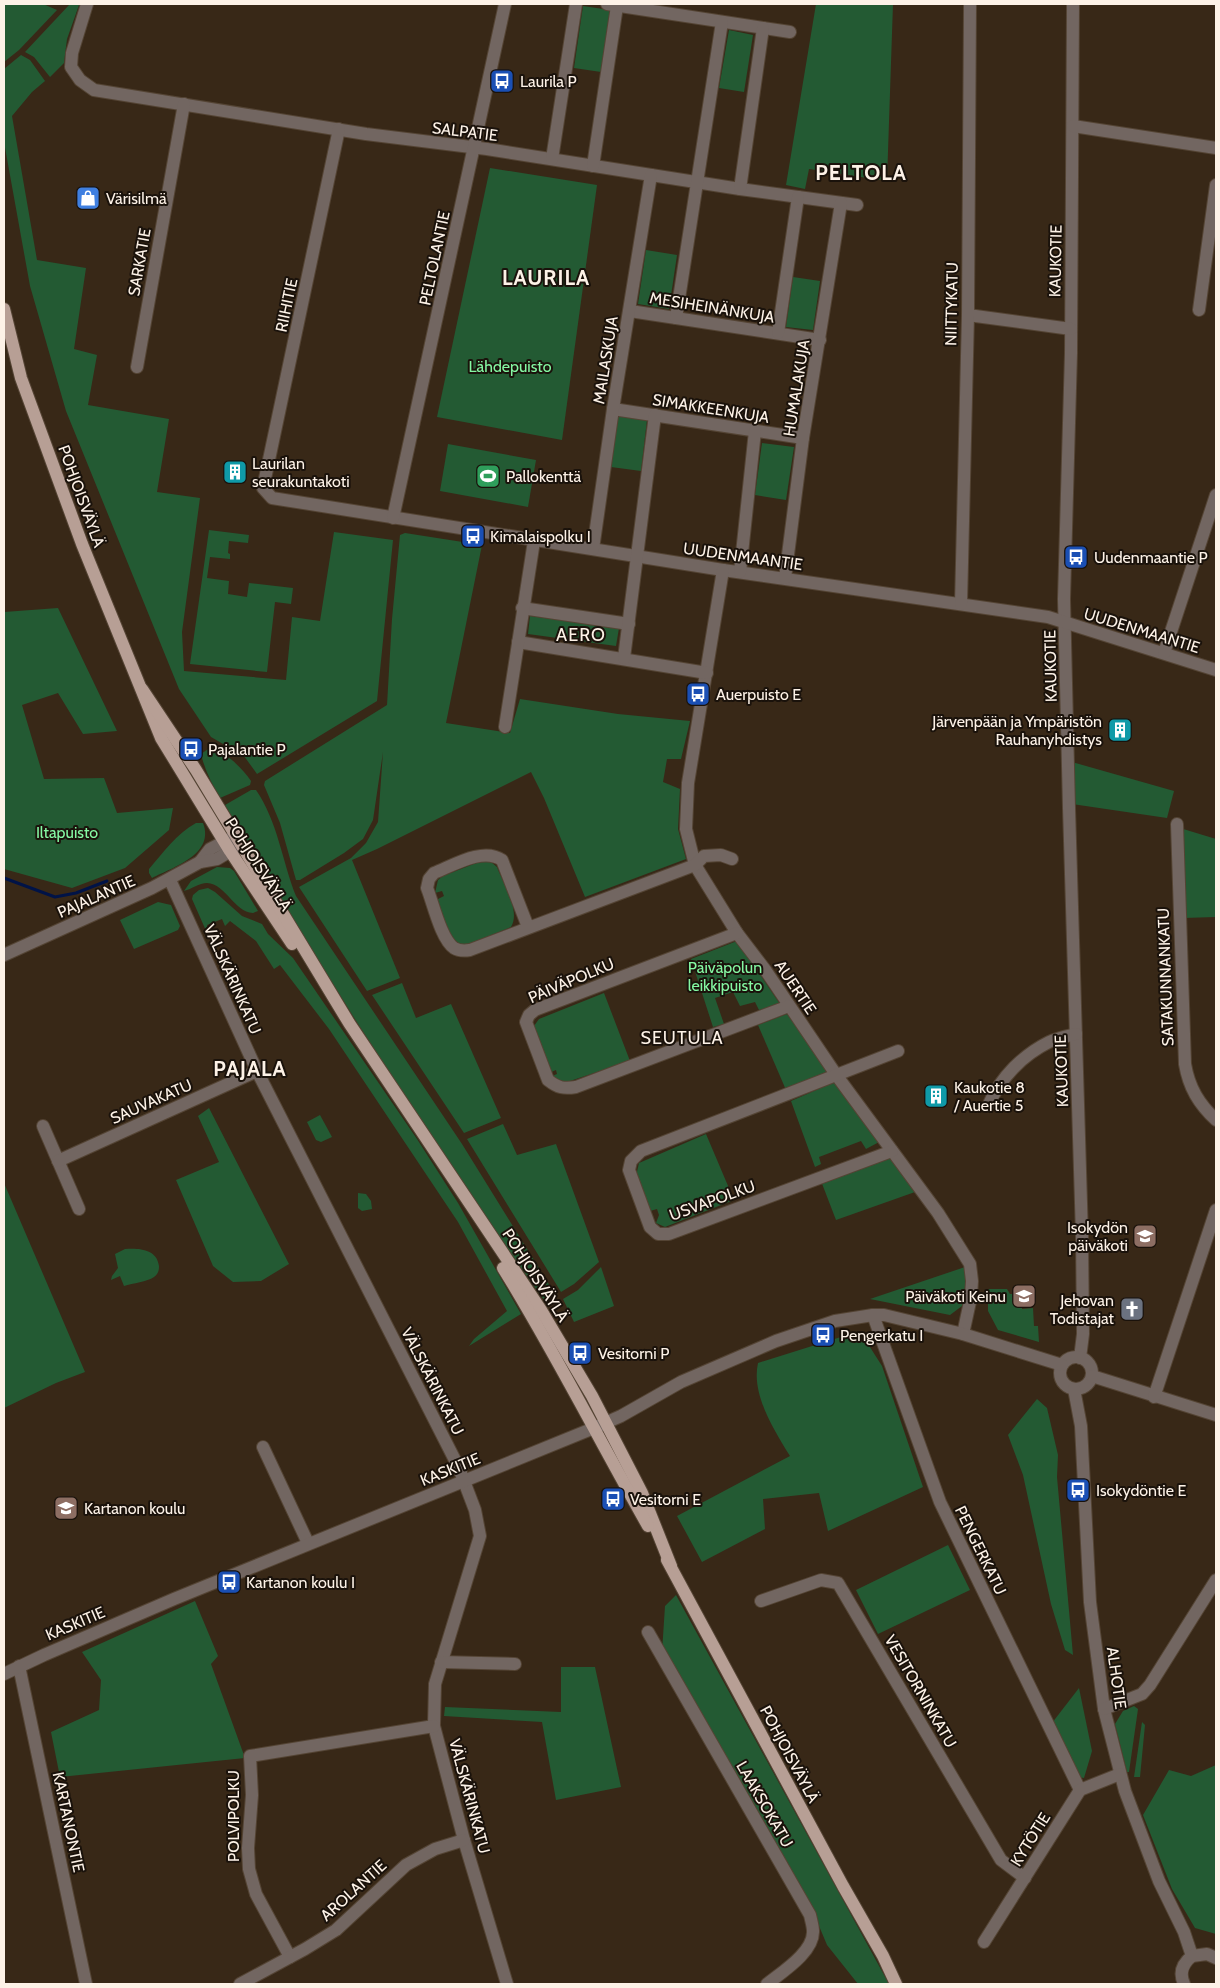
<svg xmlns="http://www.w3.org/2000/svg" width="1220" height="1988" viewBox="0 0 1220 1988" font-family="Cabin,sans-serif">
  <rect width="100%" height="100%" fill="#382817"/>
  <g fill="#235a33">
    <path d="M4,4h39l14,6 -38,40 -15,12z"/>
    <path d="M70,4l9,1 -12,34 -3,24 -14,14 -16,-20 -9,-5z"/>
    <path d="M816,4h77l-6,177 -78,-12 -4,20 -19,-4z"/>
    <path d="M583,6l27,4 -9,62 -27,-4z"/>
    <path d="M729,30l24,5 -9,57 -25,-4z"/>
    <path d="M21,55l9,5 15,21 -13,11 -20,24 25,144 49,8 -12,81 23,6 -9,50 81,14 -12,73 43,6 -18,134 2,39 102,9 6,-63 28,4 14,-89 59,8 -16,161 -120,73 -13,-18 -33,-19 -32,-48 -113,-278 -36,-125 -26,-144v-73z"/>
    <path d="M490,168l107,17 -35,255 -125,-23z"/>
    <path d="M646,250l31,5 -8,54 -31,-5z"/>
    <path d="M793,277l27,4 -7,49 -27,-3z"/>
    <path d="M618,416l29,4 -6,51 -30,-4z"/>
    <path d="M762,443l32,4 -8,53 -31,-5z"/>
    <path d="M448,444l88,16 -8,47 -88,-16z"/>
    <path d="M209,530l40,5 -1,8 -19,-2 -1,12 2,1v5l-20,-2 -3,21 22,3 -1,13 19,3 2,-14 44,5 -2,16 -16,-2 -8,70 -77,-8z"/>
    <path d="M405,533l77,12 -36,178 64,10 10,-34 98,15 72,7 -9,38h-14l-4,23 17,7 -2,40 8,30 -101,38 -41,-99 -13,-26 -154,77 -25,11 48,118 -33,13 -68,-104 52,-29 15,-15 12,-21 5,-70 -10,68 -10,19 -19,14 -44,27h-4l-16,-57 -16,-38 1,-4 122,-76 5,-86 8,-84z"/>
    <path d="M58,608l59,123 -34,3 -25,-41 -36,12 22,74 60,-1 13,35 56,-5 -4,22 -44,38 -53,20 -68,-19v-257z"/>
    <path d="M530,616l89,12 -3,18 -88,-12z"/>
    <path d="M208,749c17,1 34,19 43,32l-1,4 -30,13c-8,-14 -15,-27 -19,-44z"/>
    <path d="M1072,762l102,29 -7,27 -95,-14z"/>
    <path d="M251,790h5c22,32 26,71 40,106l166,248 88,142c2,8 1,10 -6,14 -114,-159 -220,-325 -319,-495z"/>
    <path d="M196,823h7c12,31 -29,44 -51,55l-3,-5v-4c14,-16 28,-36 47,-46z"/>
    <path d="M1180,828l36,11v78l-33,1z"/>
    <path d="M484,860l7,2 6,5c6,16 24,44 14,60l-44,18 -11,-1 -8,-9 -12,-35 8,-4 -2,-5 -7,2 3,-13 5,-4z"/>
    <path d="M217,867l13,1 4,3 24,40 -5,2c-19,-1 -27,-29 -46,-30 -8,0 -15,6 -23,8l7,-10z"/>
    <path d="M208,888l7,4 27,24 20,8 6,10 25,24 124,181 41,64 63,111 -52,32 5,-7 33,-28 -49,-89 -129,-193 -49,-64 -6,4 -18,-28 -26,-20 -5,5 -3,-7 -15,6 2,8h-2l-15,-34 1,-4 6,-5z"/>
    <path d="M158,902l13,3 9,21 -2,4 -44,19 -14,-29z"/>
    <path d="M737,941l43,63 -21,6 -4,-8 -15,4 -7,-14 -18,6 9,26 -11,3 -22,-68z"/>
    <path d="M402,983l14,35 35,-14 50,114 -37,15 -92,-138z"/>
    <path d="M604,993l26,68 -63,21h-9l-6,-6 5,-2 -1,-4 -7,3 -14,-38 -1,-9 5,-7z"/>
    <path d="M787,1014l41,53 -1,8 -41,15 -28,-65z"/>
    <path d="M837,1081l44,60 -15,8 -5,-8 -42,16 2,7 -6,3 -24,-66z"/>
    <path d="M209,1108l80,156 -28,17 -28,1 -20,-16 -37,-86 43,-18 -21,-46z"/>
    <path d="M320,1115l12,22 -11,5 -5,-2 -9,-18z"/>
    <path d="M503,1124l14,31 39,-11 43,118 -25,22 -13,8 -94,-153z"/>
    <path d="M706,1134l28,66 -69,27 -9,-4 3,-8 -2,-6 -7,2 -14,-35 3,-13z"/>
    <path d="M891,1154l24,38 -79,28 -15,-39z"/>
    <path d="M4,1183l81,189 -29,11 -52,25z"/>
    <path d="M358,1193l8,1 5,7 1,8 -10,2 -4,-3z"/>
    <path d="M125,1249c14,-1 32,0 34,17 0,5 -1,8 -5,11 -7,5 -21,6 -30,9l-4,-10 -9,4 1,-4 6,-8 -3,-14z"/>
    <path d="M601,1267l13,39 -40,16 -11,-23 15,-9z"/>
    <path d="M965,1267l1,13 -4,26 -12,9 -80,-16z"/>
    <path d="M988,1289h19l3,5h7v9h5v6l11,-1 1,18h4l1,16 -41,-12 -10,-19z"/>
    <path d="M844,1336l24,8 14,22 41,121 -95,44 -9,-38 -56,6 2,30 -63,33 -25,-46 113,-60c-16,-26 -39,-62 -32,-93z"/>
    <path d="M1037,1399l10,9 11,47 -1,22 16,178 -8,-5 -14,-46 -28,-129 -15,-40z"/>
    <path d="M948,1545l22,45 -92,44 -22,-44z"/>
    <path d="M676,1595l213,389h-31l-31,-39 -13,-31 -152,-262 3,-46z"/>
    <path d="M195,1601l23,55 -7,8 34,94 -185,19 -9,-45 48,-22 2,-30 -19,-28z"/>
    <path d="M561,1667h34l26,120 -65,13 -14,-78 -98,-6 1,-9 116,5z"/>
    <path d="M1079,1688l13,63 -8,27 -6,-1 -26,-54z"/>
    <path d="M1134,1706l4,3 -9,63h-2l-12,-48 8,-13z"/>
    <path d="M1142,1722l3,3 -5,52h-6z"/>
    <path d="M1216,1765v169l-21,-6 -23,-39 -29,-74 26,-45 22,6z"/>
  </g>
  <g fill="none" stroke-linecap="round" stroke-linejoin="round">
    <path stroke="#001347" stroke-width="3" d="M4,878l51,19 21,-4 31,-12"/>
    <g stroke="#544434" stroke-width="14">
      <g id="minor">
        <path d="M87,4l-15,49 -1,14 9,13 14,10 272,44 121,15 253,40 117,16"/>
        <path d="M607,4l183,28"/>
        <path d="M1073,4l-2,349 -7,246 5,209 13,428 1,98 -3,24"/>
        <path d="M1073,126l143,22"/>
        <path d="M339,129l-76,359 9,10 451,72 325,47 168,53"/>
        <path d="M552,159l24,-155"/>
        <path d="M593,166l24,-160"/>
        <path d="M740,189l23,-161"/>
        <path d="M1199,310l17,-125"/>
        <path d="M630,311l190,29"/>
        <path d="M968,315l103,14"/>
        <path d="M676,318l46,-296"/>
        <path d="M778,333l20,-136"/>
        <path d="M137,367l47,-263"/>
        <path d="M613,409l190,29"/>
        <path d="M393,518l112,-514"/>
        <path d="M593,549l20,-140 38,-234"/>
        <path d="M723,570l-35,213 -2,46 9,36 42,68 29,38 71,105 101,137 32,51 2,17 -1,16 -8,37"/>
        <path d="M740,572l15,-141"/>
        <path d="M785,578l18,-140 38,-235"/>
        <path d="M961,604l7,-289 2,-311"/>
        <path d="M522,608l107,16"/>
        <path d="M518,642l189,31"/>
        <path d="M1164,653l52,-158"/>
        <path d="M624,658l31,-243"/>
        <path d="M505,727l29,-186"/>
        <path d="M1177,824l8,240c4,24 14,40 31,56"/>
        <path d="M200,862l10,-13 23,-12"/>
        <path d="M170,880l87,191 202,397 16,42 5,26 -45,148 -1,42 30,114 43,144"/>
        <path d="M528,927l-26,-67c-19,-13 -48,5 -68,13l-5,6 -2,9c6,15 14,51 27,60 5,3 10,3 16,2l225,-85 9,-9 17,-1 11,4"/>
        <path d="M737,933l-202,77 -6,5 -3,7 22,58c10,8 16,9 28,7l213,-81"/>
        <path d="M4,955l148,-67 48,-26 17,-3 22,-13"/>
        <path d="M989,1104c12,-27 34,-49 60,-62 8,-4 19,-6 27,-8"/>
        <path d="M43,1126l36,83"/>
        <path d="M892,1151l-223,83h-11l-8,-7 -21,-57 2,-9 10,-10 257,-100"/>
        <path d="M58,1161l199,-90"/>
        <path d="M873,1315l67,187 140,288"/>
        <circle cx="1076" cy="1373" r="16"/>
        <path d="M1092,1376l124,39"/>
        <path d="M1074,1389l7,37 9,176 14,107 21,82 34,90 25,51 8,24"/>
        <path d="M1154,1397l62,-187"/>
        <path d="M263,1447l45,96"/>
        <path d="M761,1601l60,-21 17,3 163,277 24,18"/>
        <path d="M648,1632l162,283c1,5 3,11 3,16 1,21 -31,41 -46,53"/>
        <path d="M441,1662l74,2"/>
        <path d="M19,1666l67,318"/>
        <path d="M4,1674l40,-19 130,-56 420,-171 27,-12 60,-34 95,-41 59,-20 38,-6h11l79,19 99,31"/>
        <path d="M1104,1709l38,-15 8,-9 66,-105"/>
        <path d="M984,1942l96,-152 40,-16"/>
        <path d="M290,1957l-34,-63 -7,-25 -1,-21 4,-53 -2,-39 184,-30"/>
        <path d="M240,1984l65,-35 31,-19 70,-65 29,-16 29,-9"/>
        <path d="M1184,1984c-5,-11 -2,-20 8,-28l15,-2 9,4"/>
      </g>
    </g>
    <g stroke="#544434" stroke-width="14">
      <g id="major">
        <path d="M4,309l17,69 61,166 79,194 69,113 62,93"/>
        <path d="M142,689l54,81 153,253 192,287 51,86 50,97 29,73"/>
        <path d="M503,1268c52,84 96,172 145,258"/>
        <path d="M667,1560l176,326 40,70 13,28"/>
      </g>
    </g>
    <use href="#minor" stroke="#726661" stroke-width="12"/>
    <use href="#major" stroke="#b79f95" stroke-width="12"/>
  </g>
  <defs>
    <g id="bus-square" transform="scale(1.25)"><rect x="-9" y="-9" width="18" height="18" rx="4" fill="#1a4fb4" stroke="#1a120b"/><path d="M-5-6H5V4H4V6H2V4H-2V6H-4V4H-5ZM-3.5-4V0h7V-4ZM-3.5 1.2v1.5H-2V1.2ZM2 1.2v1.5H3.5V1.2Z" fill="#fff"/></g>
    <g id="shop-square" transform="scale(1.25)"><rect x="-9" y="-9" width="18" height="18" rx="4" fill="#3f7fe0" stroke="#1a120b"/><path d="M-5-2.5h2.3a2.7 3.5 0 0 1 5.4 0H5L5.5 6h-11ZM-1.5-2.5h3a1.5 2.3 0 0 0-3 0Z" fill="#fff"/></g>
    <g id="building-square" transform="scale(1.25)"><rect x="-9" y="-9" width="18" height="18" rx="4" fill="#0f9aa8" stroke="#1a120b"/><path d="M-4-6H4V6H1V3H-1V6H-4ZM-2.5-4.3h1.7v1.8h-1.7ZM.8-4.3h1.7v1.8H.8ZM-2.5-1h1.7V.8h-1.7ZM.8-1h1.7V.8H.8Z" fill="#fff"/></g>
    <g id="stadium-square" transform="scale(1.25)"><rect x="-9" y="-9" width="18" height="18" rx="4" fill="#2e9e5b" stroke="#1a120b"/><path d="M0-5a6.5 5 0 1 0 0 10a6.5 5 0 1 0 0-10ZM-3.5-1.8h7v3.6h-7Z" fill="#fff"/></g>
    <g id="school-square" transform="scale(1.25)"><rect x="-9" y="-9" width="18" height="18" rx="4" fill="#8d6e63" stroke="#1a120b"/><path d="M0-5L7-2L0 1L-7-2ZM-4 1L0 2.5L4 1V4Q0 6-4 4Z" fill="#fff"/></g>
    <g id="church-square" transform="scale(1.25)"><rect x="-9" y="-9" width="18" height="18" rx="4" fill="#6b7280" stroke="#1a120b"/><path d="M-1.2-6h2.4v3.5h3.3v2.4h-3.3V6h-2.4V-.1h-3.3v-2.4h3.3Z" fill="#fff"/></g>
  </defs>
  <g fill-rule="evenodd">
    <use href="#bus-square" x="502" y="81"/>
    <use href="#shop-square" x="88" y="198"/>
    <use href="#building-square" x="235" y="472"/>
    <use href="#stadium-square" x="488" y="476"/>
    <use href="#bus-square" x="473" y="536"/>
    <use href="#bus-square" x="1076" y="557"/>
    <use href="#bus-square" x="698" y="694"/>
    <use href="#building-square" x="1120" y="730"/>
    <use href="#bus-square" x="191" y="749"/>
    <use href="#building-square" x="936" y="1096"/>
    <use href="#school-square" x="1145" y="1236"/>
    <use href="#school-square" x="1024" y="1296"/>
    <use href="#church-square" x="1132" y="1309"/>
    <use href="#bus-square" x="823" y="1335"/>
    <use href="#bus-square" x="580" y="1353"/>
    <use href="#bus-square" x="1078" y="1490"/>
    <use href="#bus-square" x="613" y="1499"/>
    <use href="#school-square" x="66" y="1508"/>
    <use href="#bus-square" x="229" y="1582"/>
  </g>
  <g text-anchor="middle" stroke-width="4" stroke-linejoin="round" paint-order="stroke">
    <g font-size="16" fill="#fdf2e7" stroke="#1a120b" text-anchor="start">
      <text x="520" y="87">Laurila P</text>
      <text x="106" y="204">Värisilmä</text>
      <text x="252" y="469">Laurilan<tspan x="252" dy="18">seurakuntakoti</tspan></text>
      <text x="506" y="482">Pallokenttä</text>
      <text x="490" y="542">Kimalaispolku I</text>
      <text x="1094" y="563">Uudenmaantie P</text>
      <text x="716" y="700">Auerpuisto E</text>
      <text x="1102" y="727" text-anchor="end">Järvenpään ja Ympäristön<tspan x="1102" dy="18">Rauhanyhdistys</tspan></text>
      <text x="208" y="755">Pajalantie P</text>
      <text x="954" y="1093">Kaukotie 8<tspan x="954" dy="18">/ Auertie 5</tspan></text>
      <text x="1128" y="1233" text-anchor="end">Isokydön<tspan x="1128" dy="18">päiväkoti</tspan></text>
      <text x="1006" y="1302" text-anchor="end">Päiväkoti Keinu</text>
      <text x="1114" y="1306" text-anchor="end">Jehovan<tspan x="1114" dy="18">Todistajat</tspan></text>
      <text x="840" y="1341">Pengerkatu I</text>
      <text x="598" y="1359">Vesitorni P</text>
      <text x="1096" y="1496">Isokydöntie E</text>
      <text x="630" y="1505">Vesitorni E</text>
      <text x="84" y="1514">Kartanon koulu</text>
      <text x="246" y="1588">Kartanon koulu I</text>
    </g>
    <g font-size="16" fill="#fdf2e7" stroke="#1a120b">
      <text transform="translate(465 131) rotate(7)" y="6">SALPATIE</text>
      <text transform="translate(434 258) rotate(-78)" y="6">PELTOLANTIE</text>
      <text transform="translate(1055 261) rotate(-89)" y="6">KAUKOTIE</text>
      <text transform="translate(139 262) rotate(-80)" y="6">SARKATIE</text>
      <text transform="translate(951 304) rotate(-89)" y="6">NIITTYKATU</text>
      <text transform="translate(286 305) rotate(-78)" y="6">RIIHITIE</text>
      <text transform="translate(712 307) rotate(9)" y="6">MESIHEINÄNKUJA</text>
      <text transform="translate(605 360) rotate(-81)" y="6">MAILASKUJA</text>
      <text transform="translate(796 388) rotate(-81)" y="6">HUMALAKUJA</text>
      <text transform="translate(711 408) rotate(9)" y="6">SIMAKKEENKUJA</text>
      <text transform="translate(82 496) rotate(70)" y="6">POHJOISVÄYLÄ</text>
      <text transform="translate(743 556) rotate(8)" y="6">UUDENMAANTIE</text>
      <text transform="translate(1142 630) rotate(17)" y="6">UUDENMAANTIE</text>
      <text transform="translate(1050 666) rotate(-91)" y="6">KAUKOTIE</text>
      <text transform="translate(259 864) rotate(57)" y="6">POHJOISVÄYLÄ</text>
      <text transform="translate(96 896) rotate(-24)" y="6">PAJALANTIE</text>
      <text transform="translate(1165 977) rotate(-92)" y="6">SATAKUNNANKATU</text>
      <text transform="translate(233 979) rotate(66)" y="6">VÄLSKÄRINKATU</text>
      <text transform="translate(571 980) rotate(-23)" y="6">PÄIVÄPOLKU</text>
      <text transform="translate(796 987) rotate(56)" y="6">AUERTIE</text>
      <text transform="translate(1061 1071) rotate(-92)" y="6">KAUKOTIE</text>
      <text transform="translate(151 1101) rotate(-24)" y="6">SAUVAKATU</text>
      <text transform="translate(712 1200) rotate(-20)" y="6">USVAPOLKU</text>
      <text transform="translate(536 1275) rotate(57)" y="6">POHJOISVÄYLÄ</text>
      <text transform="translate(433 1381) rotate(63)" y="6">VÄLSKÄRINKATU</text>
      <text transform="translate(450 1469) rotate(-22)" y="6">KASKITIE</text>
      <text transform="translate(981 1550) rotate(64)" y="6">PENGERKATU</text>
      <text transform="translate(75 1623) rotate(-23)" y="6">KASKITIE</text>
      <text transform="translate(1117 1678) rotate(82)" y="6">ALHOTIE</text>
      <text transform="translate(921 1691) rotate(60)" y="6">VESITORNINKATU</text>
      <text transform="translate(790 1754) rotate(62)" y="6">POHJOISVÄYLÄ</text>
      <text transform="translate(470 1796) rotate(75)" y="6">VÄLSKÄRINKATU</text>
      <text transform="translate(765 1804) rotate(60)" y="6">LAAKSOKATU</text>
      <text transform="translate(233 1816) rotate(-90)" y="6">POLVIPOLKU</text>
      <text transform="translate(69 1822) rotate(78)" y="6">KARTANONTIE</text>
      <text transform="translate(1030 1839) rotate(-58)" y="6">KYTÖTIE</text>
      <text transform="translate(353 1890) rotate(-42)" y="6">AROLANTIE</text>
    </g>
    <g font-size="16" fill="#85f8a3" stroke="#1a120b">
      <text x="510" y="372">Lähdepuisto</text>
      <text x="67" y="838">Iltapuisto</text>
      <text x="725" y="973">Päiväpolun<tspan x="725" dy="18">leikkipuisto</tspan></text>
    </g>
    <g font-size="18" letter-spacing="1" fill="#fdf2e7" stroke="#1a120b">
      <text x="581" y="641">AERO</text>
      <text x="682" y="1044">SEUTULA</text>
    </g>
    <g font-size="21" font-weight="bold" letter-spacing="1" fill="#fdf2e7" stroke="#1a120b">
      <text x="861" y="180">PELTOLA</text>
      <text x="546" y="285">LAURILA</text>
      <text x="250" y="1076">PAJALA</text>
    </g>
  </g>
  <rect width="1220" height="1988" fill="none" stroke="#fdf2e7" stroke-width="10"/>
</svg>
